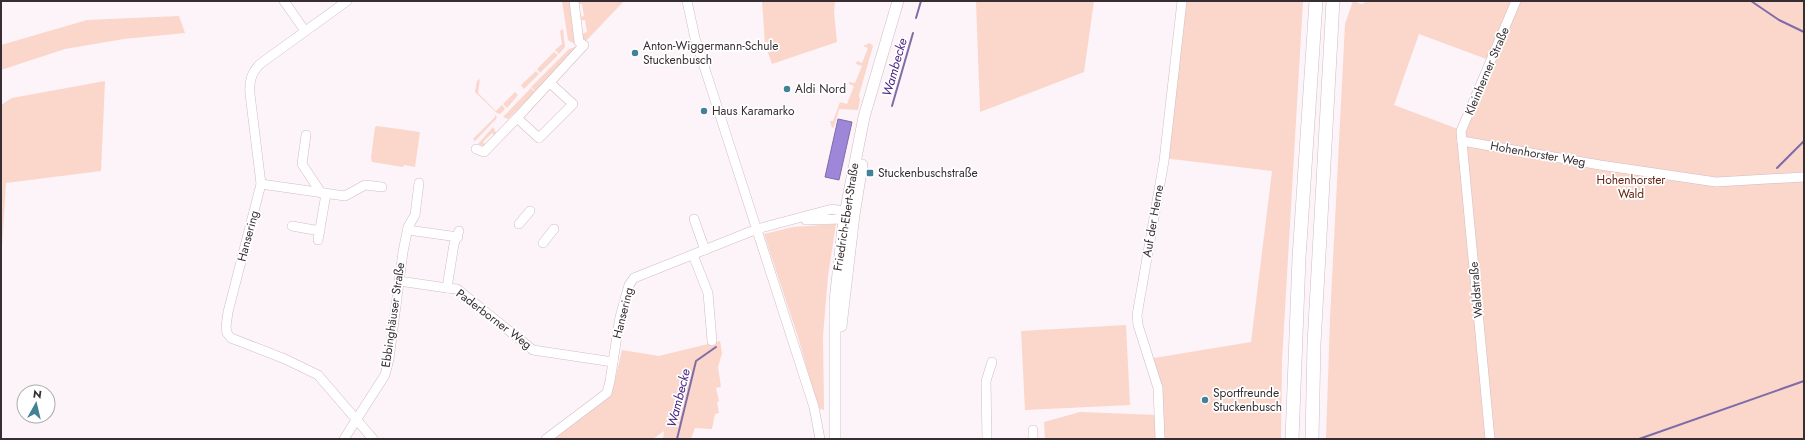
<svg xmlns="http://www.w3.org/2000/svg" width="1805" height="440" viewBox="0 0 1805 440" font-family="Jost,sans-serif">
  <rect width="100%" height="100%" fill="#fcf4f8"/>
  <g fill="#fbd6cb">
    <path d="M562,1h8l6,44 -8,-5z"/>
    <path d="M576,1h48l-39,41 -3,-1 -1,-7 6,-2 -2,-12h-6v-3l5,-1 -2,-12h-5z"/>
    <path d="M762,1h73l-1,11 3,30 -65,22 -7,-20z"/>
    <path d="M976,1h118l-10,71 -104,40z"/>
    <path d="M1180,1l51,1v-1h72l-21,360 -1,78h-236l-1,-17 36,-10 78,3 -2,-26 -8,-30 103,-17 21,-171 -109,-13z"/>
    <path d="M1353,1l9,3 5,-3h146l-24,59 -70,-26 -25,71 72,27 51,-131h287v438h-478l4,-120 15,-295z"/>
    <path d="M179,16l6,17 -61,6 -59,10 -64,21v-25l86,-25z"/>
    <path d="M563,29l2,18 -6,7 -4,-4 7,-6 -2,-13z"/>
    <path d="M870,43l3,3 -14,49 1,5 -2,10 -19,-1 -5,18 -2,1 -2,-7h3l7,-19 7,2 7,-18 -5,-2v-2l6,1 7,-17 -6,-2 1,-3 5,2 6,-15 -5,-2z"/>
    <path d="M575,47l1,2 -41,42 -4,-4 38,-38z"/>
    <path d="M554,52l4,3 -18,18 -3,-4z"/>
    <path d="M536,71l3,3 -15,15 -3,-4z"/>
    <path d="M480,79l-2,14 18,18 6,-6 3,4 -5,5 -3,-1 -22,-21 2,-11z"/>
    <path d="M105,81l-4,90 -95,12 -5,81v-159l11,-7z"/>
    <path d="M531,88l4,4 -27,27 -5,-2z"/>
    <path d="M515,92l3,3 -11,13 -4,-4z"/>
    <path d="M495,114l2,4 -22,23 -2,-2 22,-22z"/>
    <path d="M377,126l43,6 -5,35 -11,-2 -1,2 -31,-5 -1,-4 4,-31z"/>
    <path d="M493,127l4,8 -1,2 -4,-4 -9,9 4,4 -1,1 -8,-3z"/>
    <path d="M836,224l-8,52 -5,60 1,74 -6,-2 -20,-71 -34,-103 29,-7z"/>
    <path d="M1126,325l4,80 -105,5 -4,-79z"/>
    <path d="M720,341l2,12 -4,14 3,20 -5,1 3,13 -2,1 2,11 -4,1 -3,15 -17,-1 -4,11h-28l1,-8 -11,8h-102l54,-39 7,-7 10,-43 37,6z"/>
  </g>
  <path fill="#9e86d9" stroke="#7f6ca7" d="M838,119l14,3 -13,58 -14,-3z"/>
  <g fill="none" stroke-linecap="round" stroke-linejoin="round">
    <g stroke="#7f6ca7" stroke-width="2">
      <path d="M1751,1l28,19 25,12"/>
      <path d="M916,18l5,-17"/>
      <path d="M892,106l21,-73"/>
      <path d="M1777,168l27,-27"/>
      <path d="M677,439l19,-78 20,-14"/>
      <path d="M1639,439l165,-58"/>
    </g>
    <g stroke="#d0bcc6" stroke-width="10">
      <g id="minor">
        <path d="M284,1l21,30"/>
        <path d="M347,1l-87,63c-9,9 -11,18 -10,30l11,90 -33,128 -2,15 1,6 4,5 54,21 33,16 55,64"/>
        <path d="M687,1l8,37 119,369 6,32"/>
        <path d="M517,118l22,20 34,-34 -23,-21"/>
        <path d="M306,135l-4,29 19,29"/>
        <path d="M1462,141l138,24 116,17 88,-5"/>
        <path d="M476,149l8,3 33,-34 67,-73 -5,-3 -5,-41"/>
        <path d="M261,184l84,12 20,-11 17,2"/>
        <path d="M694,219l11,31"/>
        <path d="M806,220l38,-1 6,-3"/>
        <path d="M519,224l11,-13"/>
        <path d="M292,226l28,5"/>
        <path d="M408,230l50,7"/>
        <path d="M318,240l8,-46"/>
        <path d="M543,243l11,-14"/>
        <path d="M693,255l15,38 4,48"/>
        <path d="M399,281l48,7 7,-44 5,-13"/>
        <path d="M447,288l10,1 76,61 80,12"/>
        <path d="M1033,430v9"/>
        <path d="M344,439l41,-64 4,-16 14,-107 5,-25 7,-12 4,-32"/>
        <path d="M546,439l61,-46 3,-12 10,-64 9,-32 5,-7 123,-49 75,-20 18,4"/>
        <path d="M987,439l-1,-58 6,-19"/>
        <path d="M1160,439l-2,-51 -20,-63 -1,-10 27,-154 18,-160"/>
        <path d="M1490,439l-29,-308 55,-130"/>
      </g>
    </g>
    <g stroke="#d0bcc6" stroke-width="12">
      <g id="major">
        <path d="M841,326l13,-111 8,-50"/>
        <path d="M835,439v-138l9,-82 20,-102 34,-116"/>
      </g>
    </g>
    <g stroke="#d0bcc6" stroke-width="14">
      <g id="highway">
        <path d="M1292,439l7,-181 17,-257"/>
        <path d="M1312,439l2,-95 19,-343"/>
      </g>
    </g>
    <use href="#minor" stroke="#fff" stroke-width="9"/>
    <use href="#major" stroke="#fff" stroke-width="11"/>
    <use href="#highway" stroke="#fff" stroke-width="13"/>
  </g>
  <g fill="#428296" stroke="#fff" stroke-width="1.5">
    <circle cx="635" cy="53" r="4"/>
    <circle cx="787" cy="89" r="4"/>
    <circle cx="704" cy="111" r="4"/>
    <rect x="866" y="169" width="8" height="8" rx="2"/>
    <circle cx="1205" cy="400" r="4"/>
  </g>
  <g text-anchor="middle" stroke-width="3.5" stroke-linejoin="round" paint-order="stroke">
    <g font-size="12" fill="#362e32" stroke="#fff" text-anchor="start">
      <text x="643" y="50">Anton-Wiggermann-Schule<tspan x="643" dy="14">Stuckenbusch</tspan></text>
      <text x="795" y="93">Aldi Nord</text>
      <text x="712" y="115">Haus Karamarko</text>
      <text x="878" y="177">Stuckenbuschstraße</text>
      <text x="1213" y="397">Sportfreunde<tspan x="1213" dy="14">Stuckenbusch</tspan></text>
    </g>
    <g font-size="12" fill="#362e32" stroke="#fff">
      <text transform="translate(1487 71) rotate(-67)" y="4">Kleinherner Straße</text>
      <text transform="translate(1538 154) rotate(10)" y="4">Hohenhorster Weg</text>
      <text transform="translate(846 217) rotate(-81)" y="4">Friedrich-Ebert-Straße</text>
      <text transform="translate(1153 221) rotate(-80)" y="4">Auf der Herne</text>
      <text transform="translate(248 236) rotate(-75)" y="4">Hansering</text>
      <text transform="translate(1476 290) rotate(-95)" y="4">Waldstraße</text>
      <text transform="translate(623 313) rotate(-76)" y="4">Hansering</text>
      <text transform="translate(393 315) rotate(-82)" y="4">Ebbinghäuser Straße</text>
      <text transform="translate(494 319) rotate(37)" y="4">Paderborner Weg</text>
    </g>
    <g font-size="12" fill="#5e2312" stroke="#fff">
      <text x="1631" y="184">Hohenhorster<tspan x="1631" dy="14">Wald</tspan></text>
    </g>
    <g font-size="13" font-style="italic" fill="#4b2687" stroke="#fff">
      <text transform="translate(894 67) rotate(-74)" y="5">Wambecke</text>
      <text transform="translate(678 398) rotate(-76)" y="5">Wambecke</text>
    </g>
  </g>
  <rect width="1805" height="440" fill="none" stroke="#362e32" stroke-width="4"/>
  <g transform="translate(36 404) rotate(8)"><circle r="19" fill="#ffffff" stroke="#afabad"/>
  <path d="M0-3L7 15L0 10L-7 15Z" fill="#428296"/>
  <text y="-6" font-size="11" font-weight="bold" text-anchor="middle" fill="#362e32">N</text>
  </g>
</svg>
